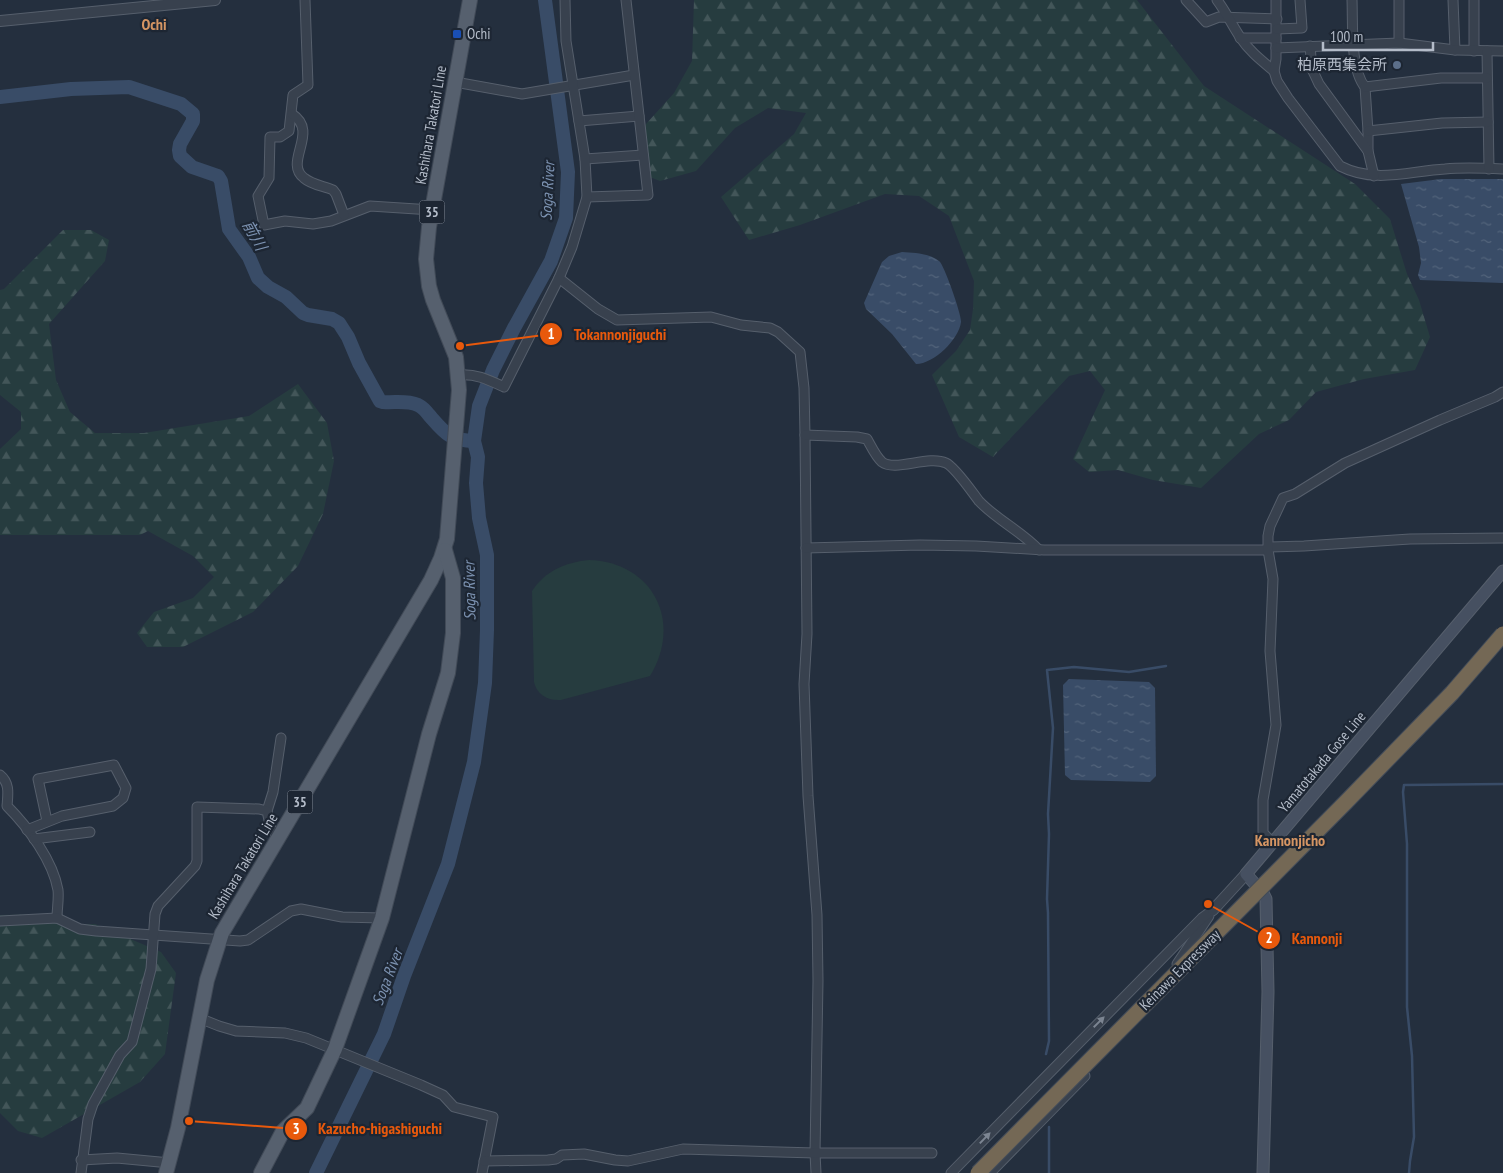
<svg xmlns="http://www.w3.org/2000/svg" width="1503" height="1173" viewBox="0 0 1503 1173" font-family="'PT Sans Narrow','Noto Sans JP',sans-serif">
  <defs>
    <pattern id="forest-firs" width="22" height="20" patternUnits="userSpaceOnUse" patternTransform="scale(1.25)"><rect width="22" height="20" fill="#263c3f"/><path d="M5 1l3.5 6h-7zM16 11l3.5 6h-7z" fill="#435659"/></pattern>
    <pattern id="water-ripples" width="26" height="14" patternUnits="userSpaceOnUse" patternTransform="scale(1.25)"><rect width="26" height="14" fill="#394c67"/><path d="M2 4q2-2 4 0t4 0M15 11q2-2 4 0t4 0" fill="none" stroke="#53647b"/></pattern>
  </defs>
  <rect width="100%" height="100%" fill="#242f3e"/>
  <path fill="#263c3f" d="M589,560c64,2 94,62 61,116l-89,24c-13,1 -24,-5 -27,-18l-2,-91c13,-20 34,-29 57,-31z"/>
  <g fill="url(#forest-firs)">
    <path d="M694,0h443l67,86 151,98 35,35 17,55 12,26 11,37 -15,33 -51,9 -48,13 -27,28 -30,14 -58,54 -48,-8 -35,-10 -29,2 -16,-13 32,-69 -15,-19 -21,5 -76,81 -34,-20 -27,-62 24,-24 14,-21 3,-21 1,-28 -25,-65 -30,-20 -34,-2 -85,31 -51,15 -28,-43 73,-63 12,-21 -38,-5 -33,20 -39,43 -36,10 -18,-7 -3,-28 7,-22 28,-31 18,-32z"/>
    <path d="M63,230h28l18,10 -4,21 -56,63 7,56 14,32 25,21h49l105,-17 49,-32 29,39 7,38 -11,53 -25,52 -45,46 -70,35h-36l-10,-14 17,-21 39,-14 21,-21 -21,-21 -45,-25 -8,4h-140v-86l21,-20v-17l-21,-17v-105l4,-1z"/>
    <path d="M49,914l21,10h25l66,28 15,21 -11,81 -25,28 -98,56 -24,-7 -18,-18v-198z"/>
  </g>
  <g fill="url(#water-ripples)">
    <path d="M1441,179h62v104l-83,-3 -2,-5 3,-12 -2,-16 -18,-63z"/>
    <path d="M902,252c12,1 27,1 37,9 5,3 23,55 22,61 -2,17 -27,42 -45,42l-24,-30 -26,-25 -2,-6 18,-41 7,-6z"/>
    <path d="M1069,679l80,3 6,6 1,88 -6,6 -79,-2 -6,-5 -2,-90z"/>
  </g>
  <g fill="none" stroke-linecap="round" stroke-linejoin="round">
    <g stroke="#394c67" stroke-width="2.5">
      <path d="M1046,1054l3,-13 -1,-128 -1,-14 2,-65 -1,-20 5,-86 -6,-58 27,-3 55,5 37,-6"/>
      <path d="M1049,1173v-46"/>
      <path d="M1409,1173l1,-12 4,-24 -2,-81 -5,-49v-163l-4,-52 1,-7 99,-1"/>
    </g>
    <g stroke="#394c67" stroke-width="14">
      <path d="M0,97l71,-8 58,-2 52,17 12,10v7l-13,23 -1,6 1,6 12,11 26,9 3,5 8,48 20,28 9,21 10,9 18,10 17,16 5,2 24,4 7,4 9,14 11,26 21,38 3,1c12,1 23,-2 35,3 4,2 8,6 11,10 15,17 21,26 45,26"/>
      <path d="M316,1173l68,-139 20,-58 44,-112 26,-102 11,-79 2,-53v-75l-8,-37 -3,-35 2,-26 -4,-16 5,-35 14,-36 21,-42 37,-67 15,-43 2,-46 -23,-172"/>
    </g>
    <g stroke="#565f6c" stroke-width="11">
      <g id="minor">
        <path d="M305,0l3,85 -15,10 -4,36 -9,6h-10l-1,41 -11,18 6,29 21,-4 28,3 18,-3 39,-15 62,4"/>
        <path d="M1186,0l20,22 13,-5 58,2"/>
        <path d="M1217,0c9,12 15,25 23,37 9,14 22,24 34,34"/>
        <path d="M1276,0v59l-2,12 3,10 11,17 52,68c35,18 69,5 105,3 19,-2 39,-1 58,0"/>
        <path d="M1352,0c1,24 -2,69 13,87l3,44v20l6,25"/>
        <path d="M1399,0v43"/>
        <path d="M1453,0l2,50"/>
        <path d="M1474,0v51"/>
        <path d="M1277,29l25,-1 -2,-28"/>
        <path d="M1240,38h36"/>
        <path d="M1310,46l2,23 7,15 49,67"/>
        <path d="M1276,48l123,-5 56,7 48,1"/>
        <path d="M1487,51l2,118"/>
        <path d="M455,82l67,12 112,-19"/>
        <path d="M1365,87l76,-9h46"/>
        <path d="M292,114c28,18 -9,48 12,64 8,7 20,8 29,12l3,4 8,21"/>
        <path d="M579,121l60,-5"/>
        <path d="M1368,131l74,-8 46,-1"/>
        <path d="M585,159l58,-4"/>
        <path d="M587,197l61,-2 -22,-195"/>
        <path d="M559,278l39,31 19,11 94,-3 30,8 29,3 8,4 22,20 4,36 1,47 2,199 -3,50 4,112 9,119 1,66 -3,172 1,20"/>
        <path d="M458,375c17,-2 31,5 46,12l55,-109 13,-31 15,-50 -2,-38 -19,-118 -1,-41"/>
        <path d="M805,435l52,2 10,2c4,7 9,18 15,23 13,10 46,-7 64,1 9,4 26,29 33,38 18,19 42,30 60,49"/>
        <path d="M1268,547l36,-1 106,-7 93,-1"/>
        <path d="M806,548l114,-3 56,1 68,4h224"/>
        <path d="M0,775c10,8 8,19 7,31 21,21 46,55 51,84 1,9 -1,19 -1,28"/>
        <path d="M267,811l6,-19 8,-54"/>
        <path d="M27,830l35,-14 51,-10 10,-8 3,-10 -12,-23 -76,14 9,42"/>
        <path d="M34,839l56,-7"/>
        <path d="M1273,843l-10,-10v-33l13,-75 -6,-74 3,-72 -5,-29v-14l2,-10 13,-28 12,-4 50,-31 95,-43 55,-23 8,-5"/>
        <path d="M0,921l57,-3 23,11 16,2 144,10 8,-1 43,-29 10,-2 41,8 40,1"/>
        <path d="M1177,964l32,-48"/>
        <path d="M199,1018l20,8 17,5 49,2 21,5 115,47 22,10 11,12 39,10 -11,56"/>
        <path d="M81,1160l36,-2 53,5"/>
        <path d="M484,1161l64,-1 8,-1 6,-4 22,-1 31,6 13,1 55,-12 132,4h117"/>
        <path d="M81,1173l7,-54 5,-15 27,-49 12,-13 19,-73 4,-55 3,-8 37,-40 2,-5v-54l62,2 8,2 4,18 9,8"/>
        <path d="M951,1173l251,-255 11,-8"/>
        <path d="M990,1173l95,-97"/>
      </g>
    </g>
    <g stroke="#565f6c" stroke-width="12">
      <g id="tertiary">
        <path d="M0,21l215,-21"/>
        <path d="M1213,910l33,-36"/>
      </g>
    </g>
    <g stroke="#565f6c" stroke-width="13">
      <path id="secondary" d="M1263,1173l5,-181 -2,-93 -3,-6 -17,-19 257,-303"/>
    </g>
    <g stroke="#414a57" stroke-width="16">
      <g id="primary">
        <path d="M166,1173l12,-45 29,-148 15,-47 209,-353 10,-22 6,-19 12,-149 -3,-33 -23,-57 -4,-14 -3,-27 3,-32 41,-227"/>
        <path d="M261,1173l22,-42 24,-23 28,-59 47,-131 47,-184 19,-61 5,-40v-55l-8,-28"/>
      </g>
    </g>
    <use href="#minor" stroke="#38414e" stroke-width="9"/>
    <use href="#tertiary" stroke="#38414e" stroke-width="10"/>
    <use href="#secondary" stroke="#465061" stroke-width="11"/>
    <use href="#primary" stroke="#56606e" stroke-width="14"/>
    <g stroke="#434c59" stroke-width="17" stroke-linecap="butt">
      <path id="motorway-bridge" d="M978,1173l368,-371 106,-109 51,-59"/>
    </g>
    <use href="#motorway-bridge" stroke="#746855" stroke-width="15"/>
  </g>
  <defs><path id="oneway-solid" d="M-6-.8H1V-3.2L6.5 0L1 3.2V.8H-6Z" transform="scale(1.25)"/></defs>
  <g fill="#7c8592">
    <use href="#oneway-solid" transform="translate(1099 1022) rotate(-45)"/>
    <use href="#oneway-solid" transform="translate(985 1138) rotate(-46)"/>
  </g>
  <rect fill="#1a4fb4" stroke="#1d2633" stroke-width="2" x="452" y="29" width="10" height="10" rx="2.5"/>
  <circle fill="#5c6f8a" stroke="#1d2633" stroke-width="2" cx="1397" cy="65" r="5"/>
  <g text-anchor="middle" stroke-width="4.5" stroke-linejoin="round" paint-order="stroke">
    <g fill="#1d2633" stroke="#878f9c" stroke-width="1">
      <rect x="419.5" y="200.5" width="25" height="23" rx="4"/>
      <rect x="287.5" y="790.5" width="25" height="23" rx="4"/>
    </g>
    <g font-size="14" font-weight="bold" fill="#b4bcc9">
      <text x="432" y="217">35</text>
      <text x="300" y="807">35</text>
    </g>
    <g font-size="15" fill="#b4bcc9" stroke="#1d2633" text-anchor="start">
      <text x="467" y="39">Ochi</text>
      <text x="1387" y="70" text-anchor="end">柏原西集会所</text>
    </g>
    <g font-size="15" fill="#b4bcc9" stroke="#1d2633">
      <text transform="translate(431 125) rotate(-80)" y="5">Kashihara Takatori Line</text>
      <text transform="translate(1322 762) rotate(-50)" y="5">Yamatotakada Gose Line</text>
      <text transform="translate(243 866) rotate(-59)" y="5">Kashihara Takatori Line</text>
      <text transform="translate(1180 970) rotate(-45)" y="5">Keinawa Expressway</text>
    </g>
    <g font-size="16" font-weight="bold" fill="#d59563" stroke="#1d2633">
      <text x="154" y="30">Ochi</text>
      <text x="1290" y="846">Kannonjicho</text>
    </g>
    <g font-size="16" font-style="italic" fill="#7c92b1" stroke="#1d2633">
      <text transform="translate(547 191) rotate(-87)" y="6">Soga River</text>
      <text transform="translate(255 235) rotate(61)" y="6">前川</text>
      <text transform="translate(469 591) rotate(-91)" y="6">Soga River</text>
      <text transform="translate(387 977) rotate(-69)" y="6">Soga River</text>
    </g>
  </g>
  <path fill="none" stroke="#e8590c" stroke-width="2" d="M460 346L551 334M1208 904L1269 938M189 1121L296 1129"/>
  <g fill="#e8590c" stroke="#1d2633" stroke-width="2">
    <circle cx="460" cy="346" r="5"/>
    <circle cx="1208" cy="904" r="5"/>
    <circle cx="189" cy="1121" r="5"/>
    <circle cx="551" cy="334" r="12"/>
    <circle cx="1269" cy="938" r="12"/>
    <circle cx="296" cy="1129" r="12"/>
  </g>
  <g font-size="15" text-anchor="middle" font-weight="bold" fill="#fff">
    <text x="551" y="339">1</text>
    <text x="1269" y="943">2</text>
    <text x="296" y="1134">3</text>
  </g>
  <g font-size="16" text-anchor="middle" font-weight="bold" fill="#e8590c" stroke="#1d2633" stroke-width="4.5" stroke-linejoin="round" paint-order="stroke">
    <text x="620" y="340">Tokannonjiguchi</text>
    <text x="1317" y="944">Kannonji</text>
    <text x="380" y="1134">Kazucho-higashiguchi</text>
  </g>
  <path d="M1323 42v8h110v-8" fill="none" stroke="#b4bcc9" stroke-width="2.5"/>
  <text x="1330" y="42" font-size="15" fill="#b4bcc9" stroke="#1d2633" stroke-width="4" paint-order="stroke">100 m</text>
</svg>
